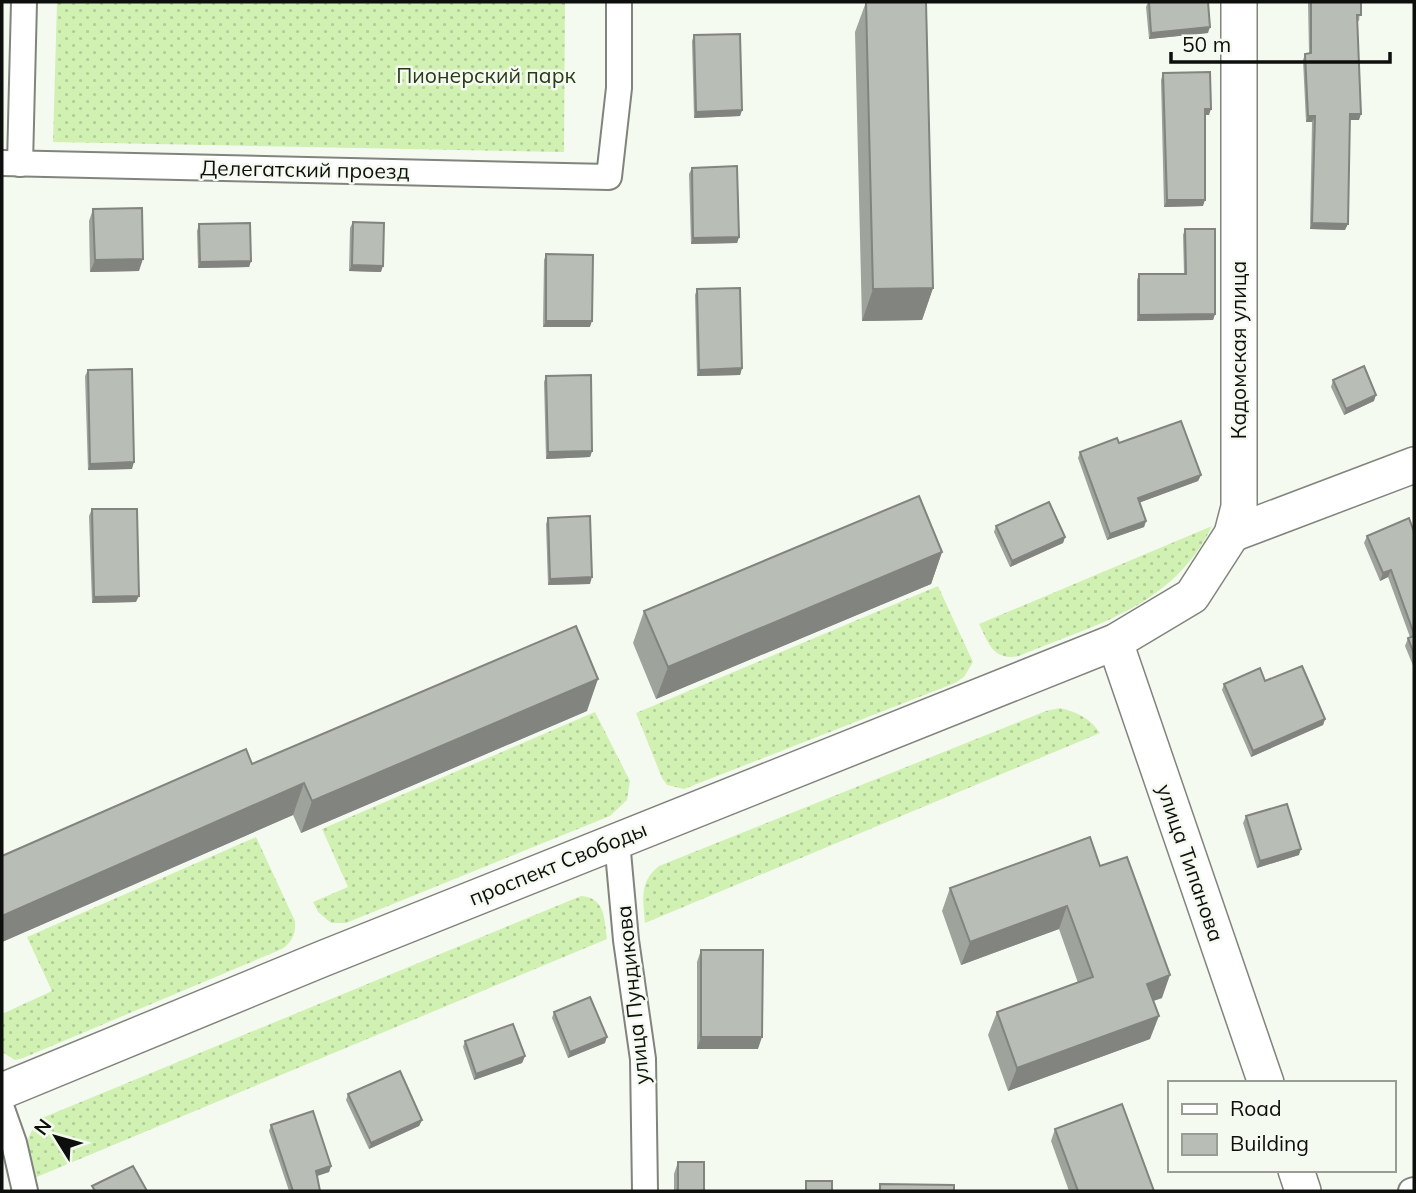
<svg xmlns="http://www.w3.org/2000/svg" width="1416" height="1193" viewBox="0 0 1416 1193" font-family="Mulish,sans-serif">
  <defs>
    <pattern id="grass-dots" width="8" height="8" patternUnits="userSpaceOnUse" patternTransform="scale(1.75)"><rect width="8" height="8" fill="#d1f1b3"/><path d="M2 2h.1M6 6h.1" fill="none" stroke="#b2cd99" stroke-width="1.8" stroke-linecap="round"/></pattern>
  </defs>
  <rect width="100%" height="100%" fill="#f5faf1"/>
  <g fill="url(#grass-dots)">
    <path d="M57,2h508l-1,150 -511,-10z"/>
    <path d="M1212,526c-39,81 -116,98 -193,130 -26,5 -30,-12 -40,-32z"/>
    <path d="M938,586l35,76 -9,15 -9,6 -271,106 -17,-4 -5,-7 -26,-65z"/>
    <path d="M1060,708c17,4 30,10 40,25l-455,190c-2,-23 -6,-42 14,-57l387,-155z"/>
    <path d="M595,712l35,69 -3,19 -17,16 -264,107h-15l-13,-11 -5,-10 35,-15 -26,-58z"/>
    <path d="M256,837l39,84c1,13 -3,21 -13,28l-259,109 -8,2 -13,-8v-38l50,-23 -25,-54z"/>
    <path d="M581,896c25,2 23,23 26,43l-575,240c-6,-27 -11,-40 10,-61z"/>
  </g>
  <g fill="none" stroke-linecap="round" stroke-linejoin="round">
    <g stroke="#80847d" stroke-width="28">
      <g id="street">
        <path d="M2,163l607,14 10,-89v-86"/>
        <path d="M20,164l4,-162"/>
        <path d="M617,841l9,99 17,119 2,132"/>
        <path d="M2,1109l12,34 11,48"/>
        <path d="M1411,1191l3,-1"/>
      </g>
    </g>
    <g stroke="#80847d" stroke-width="38">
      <g id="secondary">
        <path d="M1232,534l182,-69"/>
        <path d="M1115,642l151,441"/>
        <path d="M2,1091l320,-132 793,-317 77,-46 40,-62 7,-27v-505"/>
        <path d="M1296,1170l7,21"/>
      </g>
    </g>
    <use href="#street" stroke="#fff" stroke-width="24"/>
    <use href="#secondary" stroke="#fff" stroke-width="35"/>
  </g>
  <g fill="#9ea39c">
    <path d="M866,2l67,286 -11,32 -60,1 -7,-289z"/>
    <path d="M1148,2h60v31l-59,6 -3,-32z"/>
    <path d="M1308,2h53l-2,19h-2l2,99h-9l-5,110 -35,-1 2,-107h-6l-3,-62 2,-6 4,-1z"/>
    <path d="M694,35l48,75 -2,6 -46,2 -2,-77z"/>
    <path d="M1163,73l46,42h-4l-2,91 -39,1 -3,-127z"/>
    <path d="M692,168l47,69 -2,6 -46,1 -2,-70z"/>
    <path d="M93,209l46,62 -49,1 -1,-51z"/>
    <path d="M353,222l28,50 -32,-1 1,-43z"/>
    <path d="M199,224l52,37 -2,6 -51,1 -1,-37z"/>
    <path d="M1185,229l30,85 -2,6 -76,1v-41l2,-6h45l-1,-39z"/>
    <path d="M546,254l44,73h-47l1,-67z"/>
    <path d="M697,289l45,79 -2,7 -43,1 -2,-81z"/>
    <path d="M88,370l44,99 -44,1 -3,-94z"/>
    <path d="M546,376l46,75 -2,6 -44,2 -2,-77z"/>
    <path d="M1333,380l41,21 -30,14 -13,-28z"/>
    <path d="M1119,443l82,32 -3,6 -58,21 6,19 -2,6 -37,13 -29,-82 2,-6z"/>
    <path d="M92,509l44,93 -44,1 -3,-87z"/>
    <path d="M548,518l42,66 -42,1 -2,-61z"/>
    <path d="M996,526l69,11 -2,6 -53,24 -16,-35z"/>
    <path d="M1414,532v136l-9,-22 3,-8 2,-1 -22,-60 -8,4 -16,-38 3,-7z"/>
    <path d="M942,552l-11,32 -275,115 -23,-56 11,-32z"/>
    <path d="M1224,684l101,35 -2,6 -72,32 -29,-67z"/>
    <path d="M587,711l-286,122 -8,-18 -291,127v-86l250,-92z"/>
    <path d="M1246,816l53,39 -42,13 -14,-45z"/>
    <path d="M1100,866l62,132 -9,3 -3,38 -142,52 -20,-56 9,-23 81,-29 -19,-54 -98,36 -19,-54 8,-23z"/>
    <path d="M701,950l57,99h-61v-87z"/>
    <path d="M554,1012l51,31 -37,15 -16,-40z"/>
    <path d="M465,1041l60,15 -3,7 -48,17 -11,-33z"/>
    <path d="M348,1094l74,26 -3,6 -50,23 -23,-49z"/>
    <path d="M271,1125l60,41 -2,6 -12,4 3,15h-31l-20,-60z"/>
    <path d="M1055,1129l99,62h-85l-18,-50z"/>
    <path d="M678,1162l26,29h-30v-17z"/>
  </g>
  <g fill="#81847f">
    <path d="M1210,27l-2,6 -59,6 2,-6z"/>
    <path d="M1205,109h6l-2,6h-7z"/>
    <path d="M742,110l-2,6 -46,2 2,-6z"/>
    <path d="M1350,114h11l-2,6h-11z"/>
    <path d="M1308,116h7l-3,6h-6z"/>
    <path d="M1167,200h38l-2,6 -39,1z"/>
    <path d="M1312,223l36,1 -3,6 -35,-1z"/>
    <path d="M739,237l-2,6 -46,1 2,-6z"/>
    <path d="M143,259l-4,12 -49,1 5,-12z"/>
    <path d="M251,261l-2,6 -51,1 2,-6z"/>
    <path d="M352,265l31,1 -2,6 -32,-1z"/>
    <path d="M933,288l-11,32 -60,1 11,-32z"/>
    <path d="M1215,314l-2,6 -76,1 2,-6z"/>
    <path d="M546,321h46l-2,6h-47z"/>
    <path d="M742,368l-2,7 -43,1 2,-6z"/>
    <path d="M1376,395l-2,6 -30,14 2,-6z"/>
    <path d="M592,451l-2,6 -44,2 2,-7z"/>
    <path d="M134,462l-2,7 -44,1 2,-6z"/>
    <path d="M1201,475l-3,6 -62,23 2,-6z"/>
    <path d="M1146,521l-2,6 -37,13 3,-6z"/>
    <path d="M1065,537l-2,6 -53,24 2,-6z"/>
    <path d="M942,552l-11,32 -275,115 12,-32z"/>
    <path d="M1391,570l-3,7 -8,4 3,-8z"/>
    <path d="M592,577l-2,7 -42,1 2,-6z"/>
    <path d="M139,596l-3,6 -44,1 2,-6z"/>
    <path d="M598,679l-11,32 -286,122 11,-32z"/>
    <path d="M1325,719l-2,6 -72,32 2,-6z"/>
    <path d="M304,783l-11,32 -291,127v-26z"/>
    <path d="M1301,849l-2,6 -42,13 3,-7z"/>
    <path d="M1067,906l-8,23 -98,36 9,-23z"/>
    <path d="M1170,975l-8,23 -24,8 9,-22z"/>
    <path d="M1159,1016l-9,23 -142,52 9,-23z"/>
    <path d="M607,1037l-2,6 -37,15 2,-6z"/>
    <path d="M701,1037h61l-4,12h-61z"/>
    <path d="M525,1056l-3,7 -48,17 2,-6z"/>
    <path d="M422,1120l-3,6 -50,23 2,-6z"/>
    <path d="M331,1166l-2,6 -15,5 2,-6z"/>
  </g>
  <g fill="#b8bdb5" stroke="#81847f" stroke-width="2">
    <path d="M866,2h60l7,286 -60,1z"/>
    <path d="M1149,2h59l2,25 -59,6z"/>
    <path d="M1311,2h50v13h-4l4,99h-11l-2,110 -36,-1 3,-107h-7l-3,-62 6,-1z"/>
    <path d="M740,34l2,76 -46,2 -2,-77z"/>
    <path d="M1210,72l1,37h-6v91h-38l-4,-127z"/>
    <path d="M737,166l2,71 -46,1 -1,-70z"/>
    <path d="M142,208l1,51 -48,1 -2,-51z"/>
    <path d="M353,222l31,1 -1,43 -31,-1z"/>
    <path d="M250,223l1,38 -51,1 -1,-38z"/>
    <path d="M1185,229h30v85l-76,1v-41h47z"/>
    <path d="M546,254l47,1 -1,66h-46z"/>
    <path d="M740,288l2,80 -43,2 -2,-81z"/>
    <path d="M1364,366l12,29 -30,14 -13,-29z"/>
    <path d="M132,369l2,93 -44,2 -2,-94z"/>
    <path d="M591,375l1,76 -44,1 -2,-76z"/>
    <path d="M1181,421l20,54 -63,23 8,23 -36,13 -30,-82 37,-14 2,5z"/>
    <path d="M919,496l23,56 -274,115 -24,-56z"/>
    <path d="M1049,502l16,35 -53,24 -16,-35z"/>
    <path d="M92,509h45l2,87 -45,1z"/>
    <path d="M590,516l2,61 -42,2 -2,-61z"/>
    <path d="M1409,518l5,14v102l-23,-64 -8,3 -16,-37z"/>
    <path d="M576,626l22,53 -286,122 -8,-18 -302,133v-60l244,-107 6,15z"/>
    <path d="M1414,636v18l-6,-16z"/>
    <path d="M1302,666l23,53 -72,32 -29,-67 36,-16 5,13z"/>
    <path d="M1287,804l14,45 -41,12 -14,-45z"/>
    <path d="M1090,837l10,29 27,-9 43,118 -23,9 12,32 -142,52 -20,-56 96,-35 -26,-71 -97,36 -20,-54z"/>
    <path d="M701,950h62l-1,87h-61z"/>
    <path d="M590,997l17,40 -37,15 -16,-40z"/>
    <path d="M513,1024l12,32 -49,18 -11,-33z"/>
    <path d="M400,1071l22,49 -51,23 -23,-49z"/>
    <path d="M1122,1104l32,87h-76l-23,-62z"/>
    <path d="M313,1111l18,55 -15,5 4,20h-27l-22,-66z"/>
    <rect x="678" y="1162" width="26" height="29"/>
    <path d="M133,1166l14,25h-52l-3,-5z"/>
    <rect x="806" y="1181" width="26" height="10"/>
    <path d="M880,1184l74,1v6h-74z"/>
  </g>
  <g text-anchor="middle" stroke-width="5" stroke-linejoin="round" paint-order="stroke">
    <g font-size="21" fill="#293a16" stroke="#f5faf1">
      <text x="486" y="83">Пионерский парк</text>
    </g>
    <g font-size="21" fill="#0d0f0c" stroke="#f5faf1">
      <text transform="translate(305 170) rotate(1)" y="7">Делегатский проезд</text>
      <text transform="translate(1239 350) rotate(-90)" y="7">Кадомская улица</text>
      <text transform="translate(1190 863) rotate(71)" y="7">улица Типанова</text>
      <text transform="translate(558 864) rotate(-22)" y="7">проспект Свободы</text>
      <text transform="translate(633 995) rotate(-96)" y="7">улица Пундикова</text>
    </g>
  </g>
  <rect width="1416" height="1193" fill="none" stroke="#0d0f0c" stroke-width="7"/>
  <rect x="1168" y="1081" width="228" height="91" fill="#f5faf1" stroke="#989c95" stroke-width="2"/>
  <rect x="1182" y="1104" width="35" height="10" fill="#ffffff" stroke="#989c95" stroke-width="2"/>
  <text x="1230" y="1116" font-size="21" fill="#0d0f0c">Road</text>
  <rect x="1182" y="1134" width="35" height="21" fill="#b8bdb5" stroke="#989c95" stroke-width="2"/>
  <text x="1230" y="1151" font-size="21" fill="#0d0f0c">Building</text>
  <g transform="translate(56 1137) rotate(307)" stroke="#f5faf1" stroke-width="5" paint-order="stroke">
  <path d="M0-5L12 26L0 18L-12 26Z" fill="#0d0f0c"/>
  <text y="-10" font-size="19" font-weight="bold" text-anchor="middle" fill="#0d0f0c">N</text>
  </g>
  <path d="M1171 52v10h219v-10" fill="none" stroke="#0d0f0c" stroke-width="3.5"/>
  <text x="1182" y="52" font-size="21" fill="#0d0f0c" stroke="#f5faf1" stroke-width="5" paint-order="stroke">50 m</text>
</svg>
